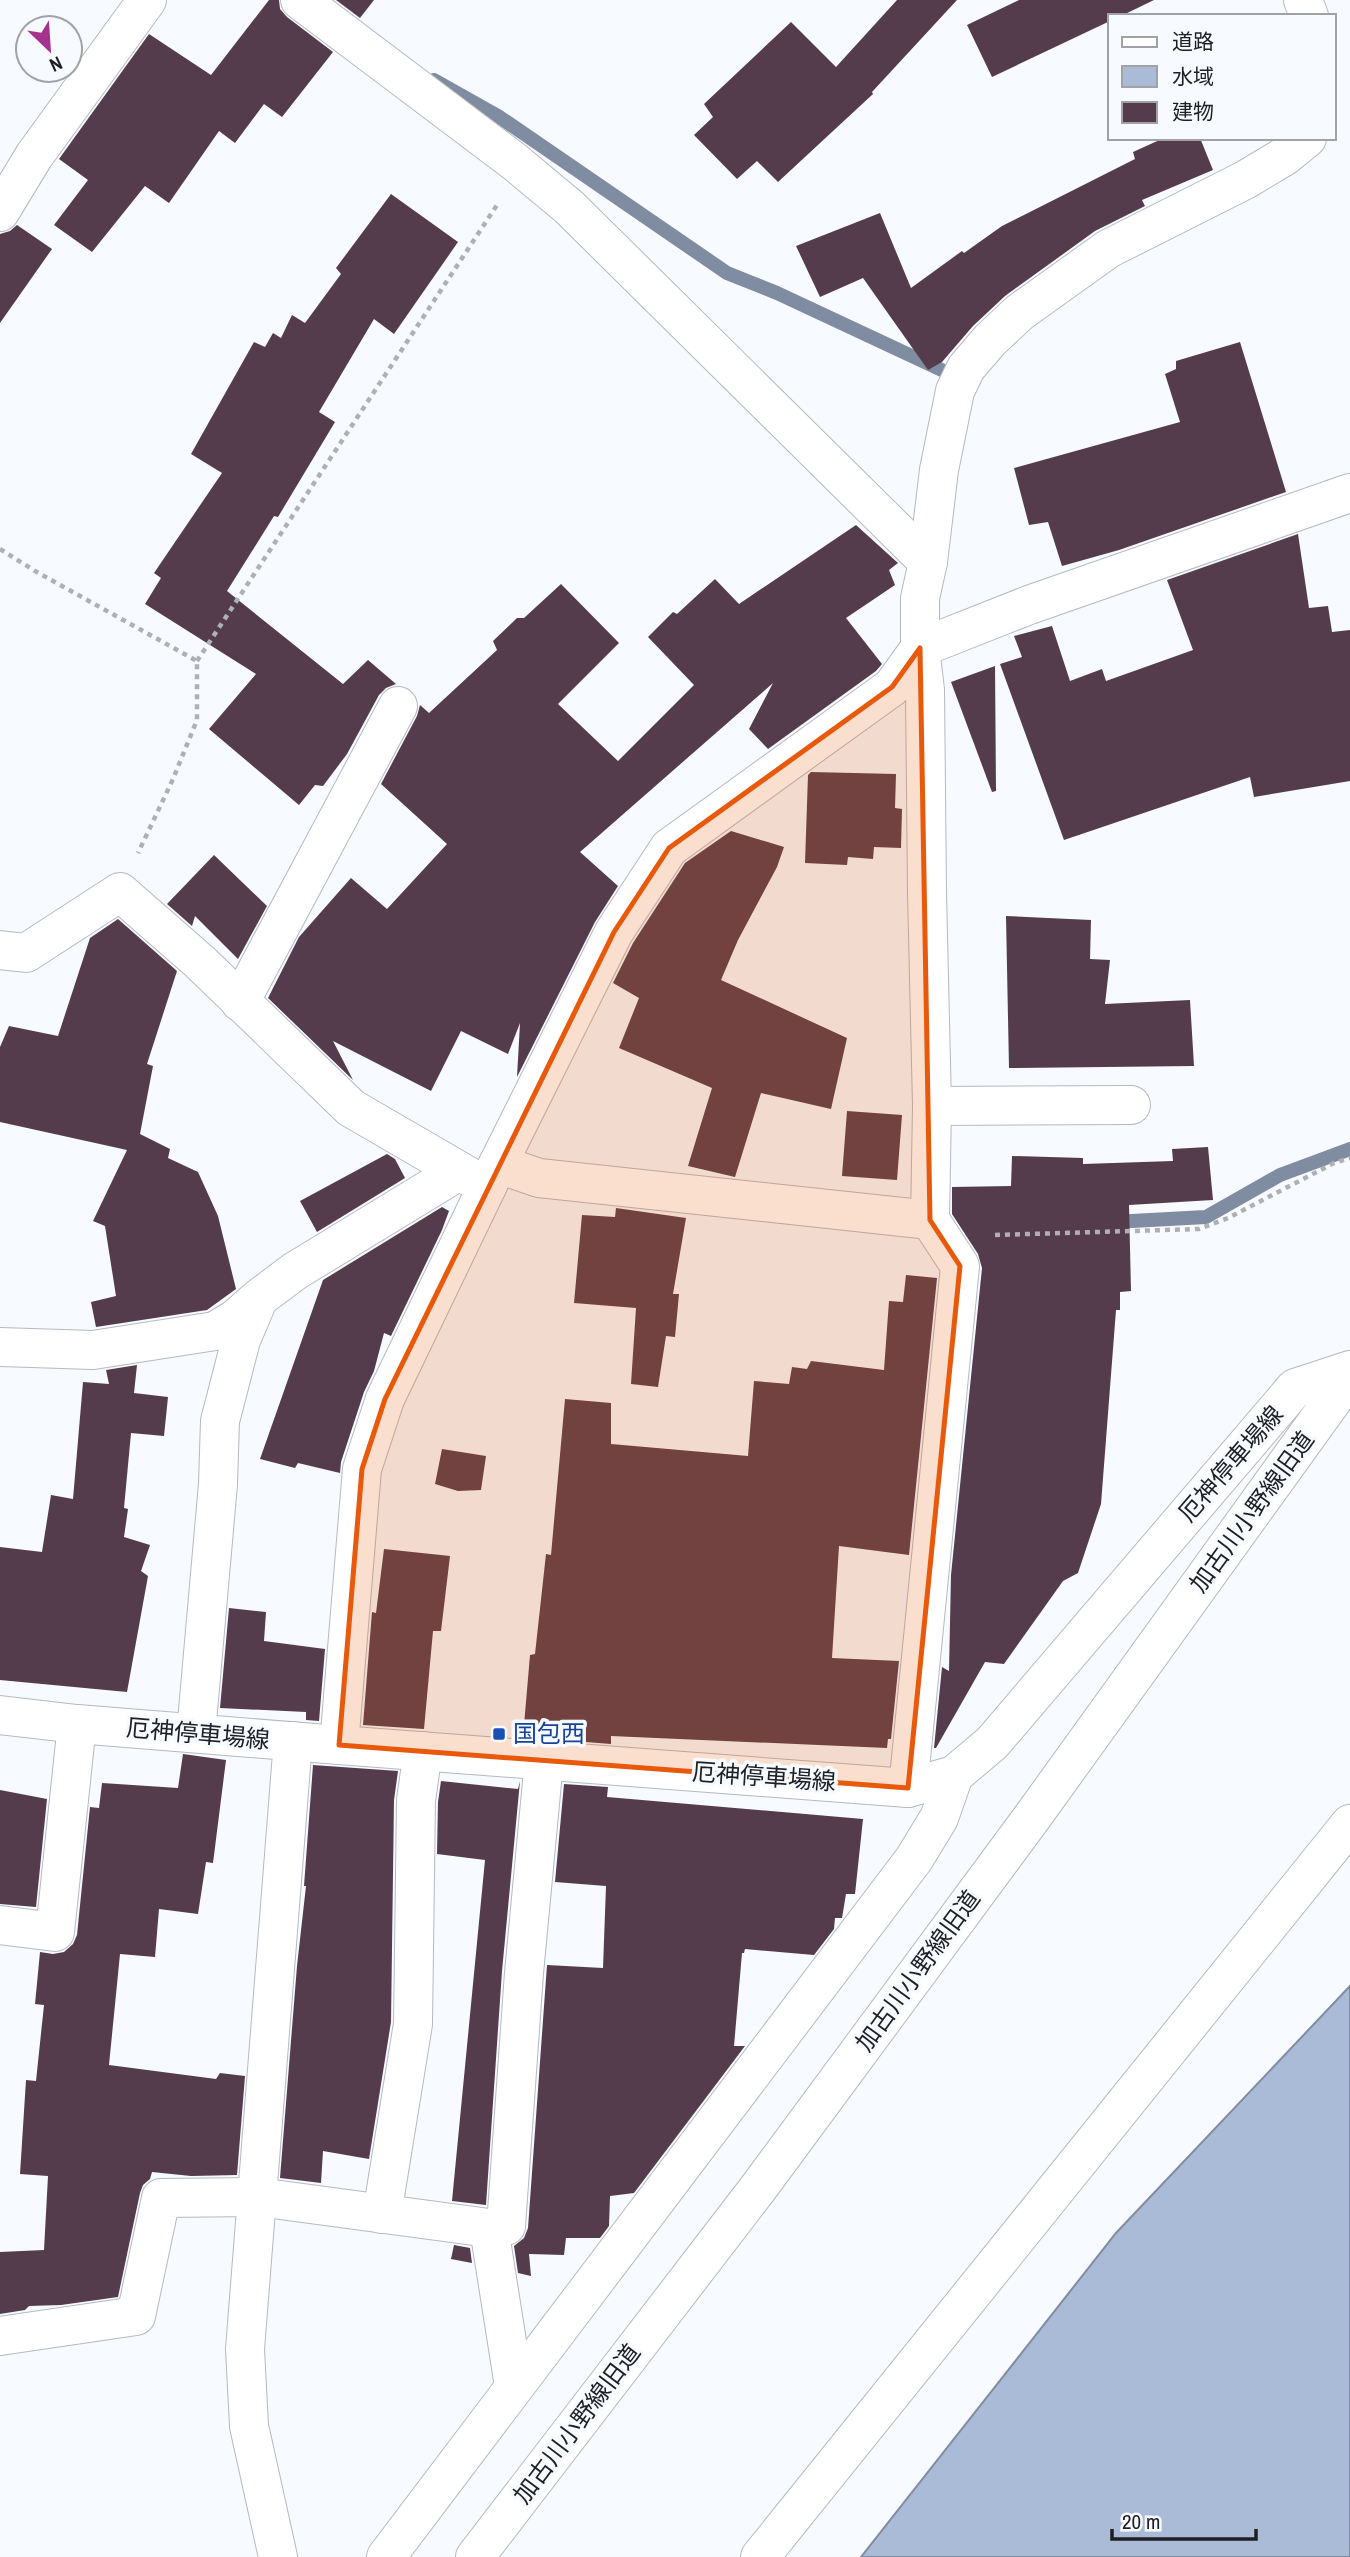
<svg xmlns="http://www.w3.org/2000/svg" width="1350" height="2557" viewBox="0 0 1350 2557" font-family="'Archivo Narrow','Noto Sans JP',sans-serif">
  <rect width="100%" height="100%" fill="#f7faff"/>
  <path fill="#aabbd7" stroke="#808ca1" stroke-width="2" d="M1350,1986v571h-489l255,-324z"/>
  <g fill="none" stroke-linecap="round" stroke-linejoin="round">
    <g stroke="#808ca1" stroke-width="14">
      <path d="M434,80l64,36 229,157 50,20 169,79"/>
      <path d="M1113,1222l93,-5 74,-42 70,-26"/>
    </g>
  </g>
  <g fill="#543c4d">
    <path d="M269,0h10l1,9 7,8 46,35 -51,65 -18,-13 -29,39 -16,-12 -50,72 -24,-17 -53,66 -38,-27 34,-45 -29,-21 90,-125 62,41z"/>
    <path d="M336,0h38l-14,18z"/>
    <path d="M897,0h60l-85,92 1,2 -95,88 -21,-21 -20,18 -43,-44 19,-18 -9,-13 87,-82 45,45z"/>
    <path d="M1019,0h135l-33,16h-11v5l-118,56 -25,-52z"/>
    <path d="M1164,138h36l13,32 -71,30 3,6 -50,25 -90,65 -32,30 -31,36 -14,8 -65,-92 -43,19 -24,-51 84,-33 31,75 51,-37 2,2 38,-27 133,-67 -2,-7z"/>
    <path d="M391,194l67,48 -64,92 -20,-15 -55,93 16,10 -57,95 -4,-1 -47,75 116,93 25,-24 28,24 -10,4 -7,7 -32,59 -24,32 -8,-1 -16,20 -90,-76 47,-55 -111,-70 16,-26 -7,-5 68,-100 -31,-19 63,-112 11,5 8,-14 8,5 11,-23 13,8 36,-49 -5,-6z"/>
    <path d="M17,225l35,24 -52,74v-89l10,-3z"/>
    <path d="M1240,342l46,150 -167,58 -57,16 -14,-44 -19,3 -15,-57 166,-46 -15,-48 11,-5v-8z"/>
    <path d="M856,525l42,38 -9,7 6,15 -49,33 36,46 -6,7 -108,78 -19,-20 24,-46 -193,169 38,34 -23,36 -78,155 3,-54 -12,31 -47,-23 -30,60 -98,-50 20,39 -85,-82 31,-61 52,-59 36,31 60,-65 -66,-60 36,-68 3,-11 9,8 68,-63 -4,-9 24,-23h7l37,-34 58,59 -61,61 60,57 76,-76 -46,-48 25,-25 4,2 38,-35 24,25z"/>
    <path d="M1298,534l11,74 19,-2 4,26 18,-2v151l-96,16 -4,-20 -186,63 -64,-176 22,-7 -8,-21 38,-10 18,55 32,-12 4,12 87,-31 -26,-70z"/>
    <path d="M995,666l1,125 -4,1 -41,-110z"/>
    <path d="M811,772l85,2 -1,34 7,1 -1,39 -27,-1 -1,12 -25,-2 -1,8 -42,-2 3,-88z"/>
    <path d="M731,831l53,16 -7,20 -39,73 -17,40 126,58 -16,71 -70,-16 -26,84 -47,-11 24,-78 -93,-40 20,-50 -26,-15 20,-40 52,-80z"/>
    <path d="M214,855l53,51 -29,53 -43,-43 -3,10 -25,-22z"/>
    <path d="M1006,916l85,4 -1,39 20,1 -5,44 85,-4 4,66 -185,2z"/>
    <path d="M118,919l59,52 -30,93 6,2 -13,68 30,15 -2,9 30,14 20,44 18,73 -29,21 -111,17 -5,-25 25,-6 -11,-70 -12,-5 34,-71 -127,-28v-75l9,-21 49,10 32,-98z"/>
    <path d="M847,1111l55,4 -5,65 -55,-4z"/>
    <path d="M1208,1147l5,53 -84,5 2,86 -11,1v18h-4l-15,194 -23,69 -15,8 -59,83 -19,-2 -49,86h-2l8,-81 7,4 2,-96 31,-307 -4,-14 -26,-40v-27l59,-1 1,-30 71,2v6l90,-3 -1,-12z"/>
    <path d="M387,1154l8,5 10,19 -88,54 -17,-31z"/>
    <path d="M442,1207l7,4 -7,19 -51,106 -7,-3 -10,38 -10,21 -23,70 -1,11 -42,-10 -3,5 -35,-9 63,-179z"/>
    <path d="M616,1208l70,10 -13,76h6l-4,43 -9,-1 -8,51 -27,-3 5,-76 -62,-5 8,-88 33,2z"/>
    <path d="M906,1275l31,3 -28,277 -70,-9 -7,112 67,3 -8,78h-3l-1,9 -276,-12v8l-88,-7 7,-82 5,-1 11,-100 5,1 14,-156 46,4v41l137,12 6,-75 35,3 3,-17 15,2 4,-8 73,9 5,-69 14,1z"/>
    <path d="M137,1365l-3,28 34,4 -4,39 -33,-3 -7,75 4,1 -4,28 26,8 -9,26 7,5 -21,116 -127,-12v-133l42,5 9,-57 22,4 10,-117 26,2 -3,-14z"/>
    <path d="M442,1449l44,7 -5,34 -23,1 -23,-7z"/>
    <path d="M384,1549l66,7 -9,75h-8l-9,98 -61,-4 9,-113 4,1z"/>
    <path d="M229,1608l37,4 -2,29 61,8 -6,72 -13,-1v-8l-86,-4z"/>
    <path d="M183,1754l43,6 -13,103 -7,-1 -8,52 -39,-5 -4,48 -35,-3 -11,111 107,14 4,-6 25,3 -8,99 -46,1 -39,-4 -2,7 -7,6 -3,8 -22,104 -57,8 -32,1 -4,4 -25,4v-62l44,-2 4,-74 -28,-2 6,-94 10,1 8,-76 -9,-1 5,-52 13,2 11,-2 9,-8 4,-9 13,-128 9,1 3,-25 76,5z"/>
    <path d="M313,1765l85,6 -4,29 -3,222 -22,137 -46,-8 -2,32 -41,-5 17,-212 9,-80h-2z"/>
    <path d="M441,1781l77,8 2,-8 -18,190 -16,234 -34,-4 33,-341 -48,-6 1,-52z"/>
    <path d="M564,1784l44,3 -1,10 256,22 -8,75h-9l-4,24h-7l-1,11 -20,26 -69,-6 -1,4h-2l-8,93h11l-111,147 -24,3 -1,30 -9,12h-34l-2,17 -35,-1 2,22 -13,-3 -4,-27 10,-8 4,-10 19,-263 56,3 3,-82 -51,-4z"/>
    <path d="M0,1790l47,9 -11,108 -36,-3z"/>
    <path d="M454,2245l16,3 2,15 -21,-4z"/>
  </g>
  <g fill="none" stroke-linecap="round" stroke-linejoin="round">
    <g stroke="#b5b9c1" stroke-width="40">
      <g id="minor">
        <path d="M300,0l215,162 54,45 359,355 -8,36v50l5,42 2,202 5,214 -2,114 30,46 -52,522"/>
        <path d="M1303,0l6,16"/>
        <path d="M0,212l34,-56 113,-156"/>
        <path d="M928,562l11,-92 16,-79 11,-23 24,-28 30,-28 88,-63 137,-69 40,-24 22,-18"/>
        <path d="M0,950l26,3 94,-61 80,70 151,146 136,79"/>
        <path d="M240,1002l158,-296"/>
        <path d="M932,1106l199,-1"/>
        <path d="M498,1164l41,14 391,42"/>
        <path d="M0,1347l93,3 122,-19 20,-12 24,-21 36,-27 164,-100"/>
        <path d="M196,1733l22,-249 2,-63 21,-81 17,-40"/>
        <path d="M339,1745l23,-276 23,-70 113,-235 116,-232 55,-84 223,-161 28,-39 109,-43 321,-112"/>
        <path d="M0,1925l55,7 22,-208"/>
        <path d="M382,2214l31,-190 3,-224 7,-49"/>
        <path d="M489,2228l17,-2 18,-253 20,-212"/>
        <path d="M0,2336l136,-20 25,-118 97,-1 231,31 25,158"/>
        <path d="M278,2557l-29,-131 -4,-77 48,-608"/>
        <path d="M386,2557l528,-698 25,-41 15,-43"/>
        <path d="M475,2557l284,-370 274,-371 317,-440"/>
        <path d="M760,2557l590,-733"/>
      </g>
    </g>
    <g stroke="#b5b9c1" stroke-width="40">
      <path id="major" d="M0,1715l77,9 262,21 569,43 46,-13 38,-32 303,-355 55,-18"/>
    </g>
    <g stroke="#aeb0b5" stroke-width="4.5" stroke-dasharray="5 5" stroke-linecap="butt">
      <path d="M0,549l35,22 162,90v59l-24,59 -35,74"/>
      <path d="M197,661l300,-456"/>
      <path d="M995,1235l204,-6 29,-11 106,-55 16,-5"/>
    </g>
    <use href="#minor" stroke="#fff" stroke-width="38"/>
    <use href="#major" stroke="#fff" stroke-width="38"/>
  </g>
  <path fill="#e8590c" fill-opacity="0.2" stroke="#e8590c" stroke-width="5" stroke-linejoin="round" d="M920,648l10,572 30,46 -52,522 -569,-43 23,-276 23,-70 229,-467 55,-84 223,-161z"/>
  <rect fill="#1a4fb4" stroke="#f7faff" stroke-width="2.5" x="492" y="1727" width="14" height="14" rx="3.5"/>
  <g text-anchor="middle" stroke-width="7" stroke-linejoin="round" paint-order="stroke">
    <g font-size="24" fill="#1e1f22" stroke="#f7faff">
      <text transform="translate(1231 1464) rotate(-49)" y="8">厄神停車場線</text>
      <text transform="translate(1252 1512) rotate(-54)" y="8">加古川小野線旧道</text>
      <text transform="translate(198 1734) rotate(5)" y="8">厄神停車場線</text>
      <text transform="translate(764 1777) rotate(4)" y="8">厄神停車場線</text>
      <text transform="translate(918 1971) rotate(-54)" y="8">加古川小野線旧道</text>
      <text transform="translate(577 2424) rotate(-53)" y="8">加古川小野線旧道</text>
    </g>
    <g font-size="24" fill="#164399" stroke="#f7faff" text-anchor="start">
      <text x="513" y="1742">国包西</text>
    </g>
  </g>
  <rect x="1108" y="14" width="228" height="126" fill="#f7faff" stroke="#a0a2a7" stroke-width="2"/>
  <rect x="1122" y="37" width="35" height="10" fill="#ffffff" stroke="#a0a2a7" stroke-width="2"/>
  <text x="1172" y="49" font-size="21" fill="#1e1f22">道路</text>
  <rect x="1122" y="66" width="35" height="21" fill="#aabbd7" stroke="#a0a2a7" stroke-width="2"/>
  <text x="1172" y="84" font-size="21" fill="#1e1f22">水域</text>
  <rect x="1122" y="102" width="35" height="21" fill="#543c4d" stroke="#a0a2a7" stroke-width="2"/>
  <text x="1172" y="119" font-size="21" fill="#1e1f22">建物</text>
  <g transform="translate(49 49) rotate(155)"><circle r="33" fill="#f7faff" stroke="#a0a2a7" stroke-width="2"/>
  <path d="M0-5L12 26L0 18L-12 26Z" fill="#a5338e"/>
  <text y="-10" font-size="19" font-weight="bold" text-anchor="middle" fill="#1e1f22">N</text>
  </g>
  <path d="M1112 2529v10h144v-10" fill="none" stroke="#1e1f22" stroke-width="3.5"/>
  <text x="1122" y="2529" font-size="21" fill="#1e1f22" stroke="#f7faff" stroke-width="5" paint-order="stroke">20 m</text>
</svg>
